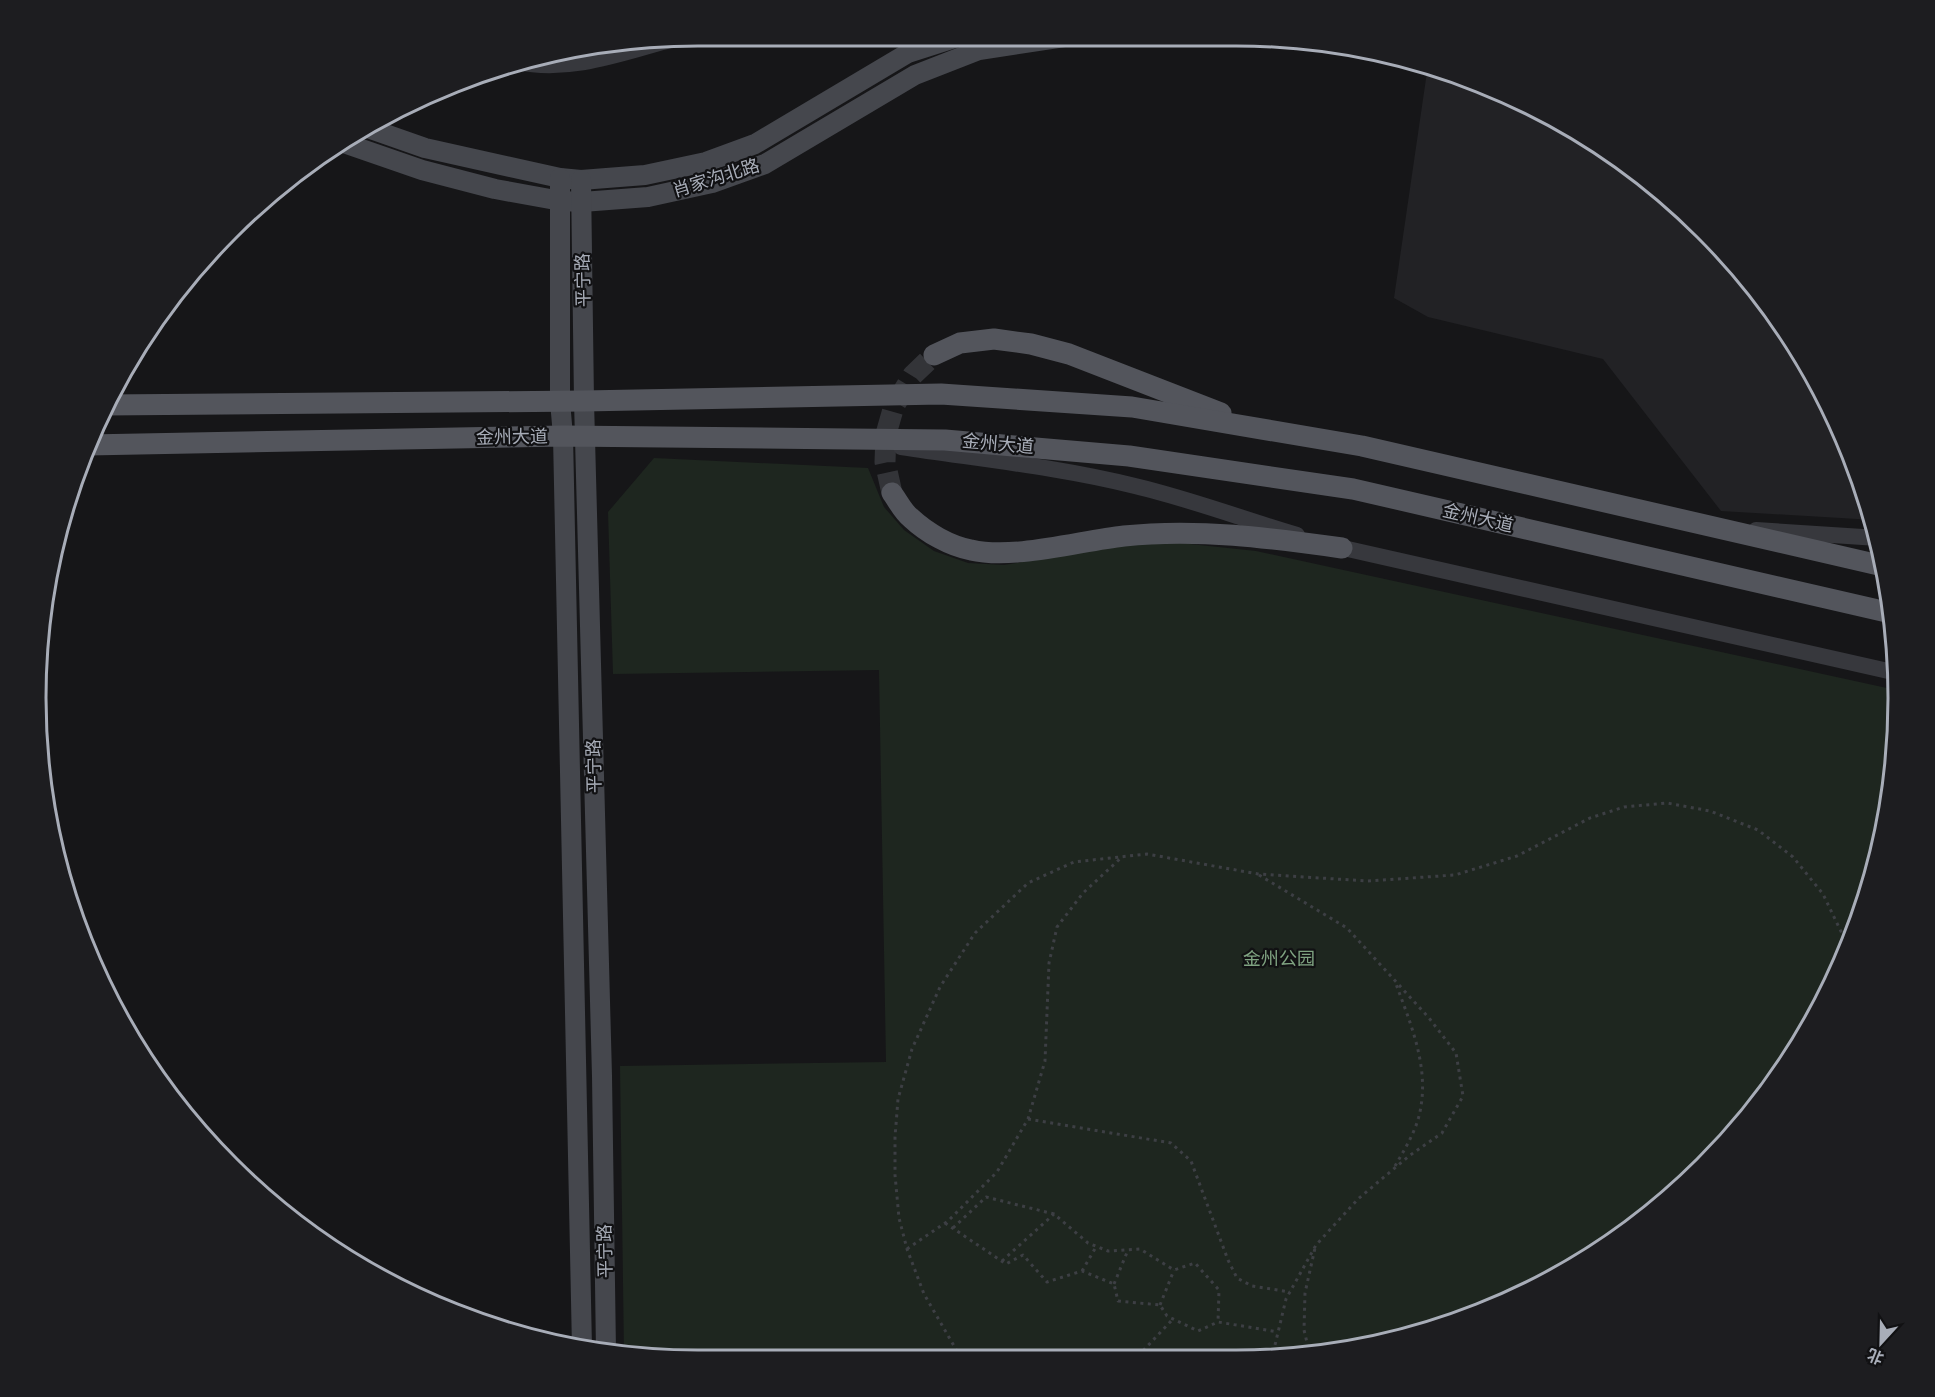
<svg xmlns="http://www.w3.org/2000/svg" width="1935" height="1397" viewBox="0 0 1935 1397" font-family="'Space Grotesk','Noto Sans SC',sans-serif">
  <rect width="100%" height="100%" fill="#161618"/>
  <path fill="#222225" d="M1428,65l62,22 114,60 70,54 88,94 69,110 43,115 -153,-9 -118,-152 -175,-42 -34,-19z"/>
  <path fill="#1e261f" d="M654,458l214,10 16,39 20,23 30,21 34,12 36,2 122,-20 54,-2 76,8 640,139 -3,95 -29,126 -54,118 -75,106 -95,89 -150,86 -167,45 -668,5 -31,-6 -4,-288 266,-4 -7,-392 -266,4 -5,-162z"/>
  <g fill="none" stroke-linecap="round" stroke-linejoin="round">
    <path stroke="#333438" stroke-width="21" stroke-dasharray="21 10" stroke-linecap="butt" d="M892,493l-7,-31 1,-28 8,-28 19,-31 21,-20"/>
    <g stroke="#3d3f44" stroke-width="3" stroke-dasharray="3 4.5" stroke-linecap="butt">
      <path d="M1259,875l88,53 82,90 27,35 7,43 -21,37 -33,23 -51,43 -42,46 -30,54 -11,46 4,11"/>
      <path d="M1028,1119l143,24 20,18 37,99 9,18 15,8 38,6"/>
      <path d="M1395,1166c11,-19 23,-38 26,-60 7,-42 -11,-84 -25,-122"/>
      <path d="M945,1223l61,41 17,-9 24,27 35,-11 32,13 4,17 42,4 7,11 31,15 20,-9 60,10"/>
      <path d="M953,1228l33,-31 68,17 34,29 20,8 32,-2 34,21 21,-7 24,27 -1,32"/>
      <path d="M907,1249l41,-28 49,-49 31,-53 17,-58 4,-98 8,-36 26,-34 39,-36"/>
      <path d="M1002,1261l52,-47"/>
      <path d="M1082,1271l14,-24"/>
      <path d="M1114,1284l14,-34"/>
      <path d="M1160,1305l14,-35"/>
      <path d="M1310,1355l-6,-25 1,-37 10,-45"/>
      <path d="M1138,1356l35,-37"/>
      <path d="M961,1358l-37,-64 -17,-45 -8,-31 -4,-43v-38l3,-38 14,-50 28,-62 35,-54 53,-50 46,-21 73,-8 111,20 109,7 88,-6 62,-19 73,-38 34,-11 43,-4 43,8 48,19 35,27 30,37 25,52"/>
    </g>
    <g stroke="#37383d" stroke-width="16">
      <path d="M517,62c52,11 102,-8 153,-22"/>
      <path d="M901,447c78,12 158,20 234,39 55,13 108,33 162,49"/>
      <path d="M1756,530l122,8"/>
      <path d="M1330,545l567,128"/>
    </g>
    <g stroke="#45474d" stroke-width="20">
      <path d="M368,128l57,20 135,30 21,2 64,-5 61,-13 49,-18 153,-91 53,-17"/>
      <path d="M341,142l81,28 73,19 66,12 21,1 66,-5 64,-14 53,-19 150,-89 64,-25 92,-14"/>
      <path d="M560,178v223l3,35 19,912"/>
      <path d="M581,180l3,221 18,675 4,276"/>
    </g>
    <g stroke="#53555c" stroke-width="21">
      <path d="M934,355l26,-12 34,-4 37,5 38,10 152,59"/>
      <path d="M105,405l479,-4 357,-7 191,13 230,39 521,120"/>
      <path d="M88,445l475,-9 287,3 95,1 184,16 224,33 538,124"/>
      <path d="M892,493c6,8 11,19 19,25 16,15 39,28 60,32 43,10 108,-9 153,-14 73,-8 146,2 218,12"/>
    </g>
  </g>
  <g text-anchor="middle" stroke-width="4.5" stroke-linejoin="round" paint-order="stroke">
    <g font-size="18" fill="#a8adb8" stroke="#111113">
      <text transform="translate(716 178) rotate(-17)" y="6">肖家沟北路</text>
      <text transform="translate(583 280) rotate(-91)" y="6">平宁路</text>
      <text transform="translate(512 437) rotate(-1)" y="6">金州大道</text>
      <text transform="translate(998 444) rotate(5)" y="6">金州大道</text>
      <text transform="translate(1478 518) rotate(13)" y="6">金州大道</text>
      <text transform="translate(594 766) rotate(-91)" y="6">平宁路</text>
      <text transform="translate(605 1251) rotate(-91)" y="6">平宁路</text>
    </g>
    <g font-size="18" fill="#7fa381" stroke="#111113">
      <text x="1279" y="965">金州公园</text>
    </g>
  </g>
  <path d="M0 0H1935V1397H0ZM698 46H1236A652 652 0 0 1 1888 698V698A652 652 0 0 1 1236 1350H698A652 652 0 0 1 46 698V698A652 652 0 0 1 698 46Z" fill="#1d1d20" fill-rule="evenodd"/>
  <path fill="none" stroke="#a8adb8" stroke-width="3" d="M698 46H1236A652 652 0 0 1 1888 698V698A652 652 0 0 1 1236 1350H698A652 652 0 0 1 46 698V698A652 652 0 0 1 698 46Z"/>
  <g transform="translate(1881 1343) rotate(202)" stroke="#111113" stroke-width="4.5" paint-order="stroke">
  <path d="M0-4.5L10 22L0 15L-10 22Z" fill="#a8adb8"/>
  <text y="-9" font-size="16" font-weight="bold" text-anchor="middle" fill="#a8adb8">北</text>
  </g>
</svg>
